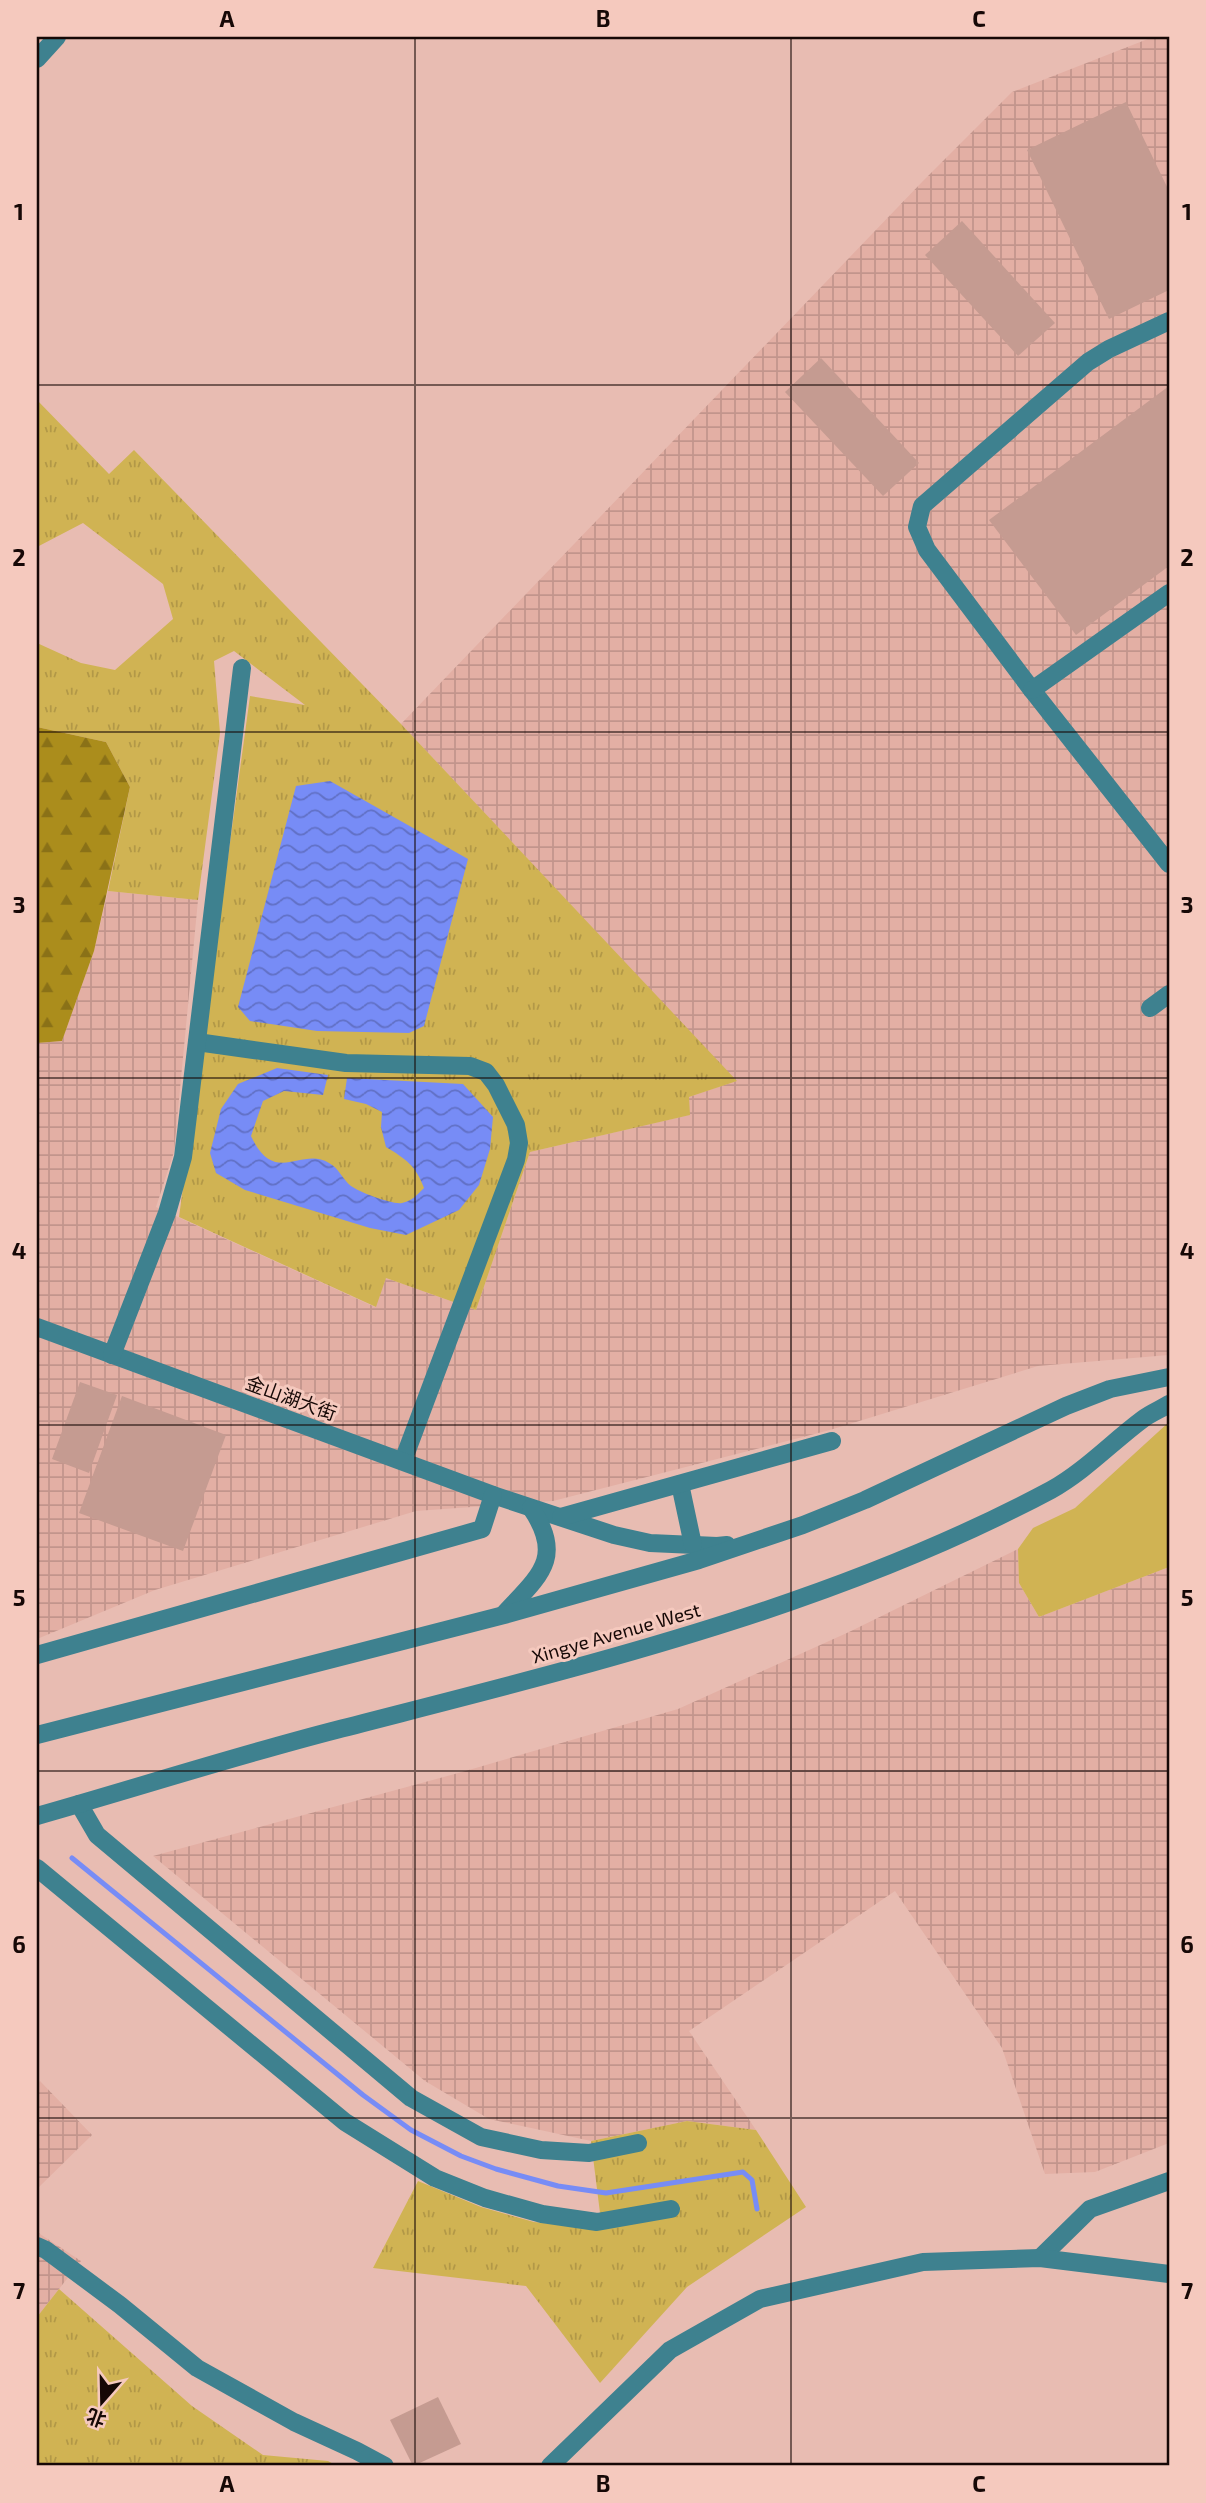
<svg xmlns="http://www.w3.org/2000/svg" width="1206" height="2503" viewBox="0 0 1206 2503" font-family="'Exo 2','Noto Sans SC',sans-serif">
  <defs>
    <pattern id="industrial-grid" width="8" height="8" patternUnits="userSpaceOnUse" patternTransform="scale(1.75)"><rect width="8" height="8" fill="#e3afa4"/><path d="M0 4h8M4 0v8" fill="none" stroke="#c2958c"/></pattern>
    <pattern id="grass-tufts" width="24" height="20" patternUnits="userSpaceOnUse" patternTransform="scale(1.75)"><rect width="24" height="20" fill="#d0b353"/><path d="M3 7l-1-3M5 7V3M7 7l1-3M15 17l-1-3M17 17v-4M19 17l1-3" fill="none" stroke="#b29847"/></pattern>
    <pattern id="forest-firs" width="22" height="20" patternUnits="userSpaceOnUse" patternTransform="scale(1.75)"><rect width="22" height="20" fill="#ab8d1c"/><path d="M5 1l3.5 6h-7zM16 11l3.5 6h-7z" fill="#8a7117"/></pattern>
    <pattern id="water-waves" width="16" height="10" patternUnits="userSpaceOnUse" patternTransform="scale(1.75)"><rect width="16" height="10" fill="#778cf6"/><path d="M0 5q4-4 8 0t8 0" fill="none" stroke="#6170c5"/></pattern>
  </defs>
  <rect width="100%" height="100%" fill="#e8bcb2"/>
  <g fill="url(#industrial-grid)">
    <path d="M1153,37h16v1318l-131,11 -208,64 -277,71 -137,10 -261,79 -118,49v-596l25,-2 32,-90 14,-60 90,9 -24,252 -18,55 219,100 11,-29 90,32 54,-158 159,-37v-18l47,-16 -335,-357 521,-542 90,-90z"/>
    <path d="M1018,1549l1,34 20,34 130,-50v576l-74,29 -50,2 -43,-126 -107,-157 -206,140 67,99 -69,-9 -96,20 -102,-22 -64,-38 -272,-225 309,-84 216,-63 171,-77z"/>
    <path d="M40,2081l52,54 -55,54v-104z"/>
    <path d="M37,2232l44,29 -44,56z"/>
  </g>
  <g fill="url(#grass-tufts)">
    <path d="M37,400l72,74 25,-24 267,274 336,357 -48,16 1,18 -160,37 -54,158 -90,-32 -10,29 -197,-90 71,-521 55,9 -71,-54 -20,10 6,72 -22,167 -90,-9 22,-104 -24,-45 -69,-15v-84l44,20 34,7 58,-51 -10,-35 -80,-61 -46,24z"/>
    <path d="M687,2121l69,9 50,77 -119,80 -87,96 -74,-97 -153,-18 45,-87 63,26 53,15 68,7 -11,-88z"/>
    <path d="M59,2289l133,117 71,49 65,6 9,5h-300v-149z"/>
  </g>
  <path fill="url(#forest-firs)" d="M37,727l69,15 24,45 -36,164 -32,90 -25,2z"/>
  <path fill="#d0b353" d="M1169,1422v145l-130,50 -20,-34 -1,-34 15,-21 42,-20z"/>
  <g fill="url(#water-waves)">
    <path d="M330,781l138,78 -44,167 -15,7 -92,-2 -67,-10 -12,-14 58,-221z"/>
    <path d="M277,1068l51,7 -5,20 -39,-4 -21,10 -12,35c24,51 50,10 78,27 10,5 14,17 22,23 8,6 42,19 51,17 10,-2 15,-8 22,-15 -8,-22 -18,-29 -38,-41l-5,-20 1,-15 -16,-8 -22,-5 3,-21 116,6 30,33 -3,32 -11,36 -20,25 -53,25 -36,-7 -125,-38 -29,-17 -6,-20 11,-44 17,-25z"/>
  </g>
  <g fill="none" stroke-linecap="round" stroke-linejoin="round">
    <path stroke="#778cf6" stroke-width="5" d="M72,1858l291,237 48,35 50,26 35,13 62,17 48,7 137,-21 9,8 5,29"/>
  </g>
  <g fill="#c59b91">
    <path d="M1126,102l43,89v99l-60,29 -82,-169z"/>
    <path d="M962,221l93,102 -37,33 -93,-101z"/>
    <path d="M821,358l98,105 -36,33 -98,-104z"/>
    <path d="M1169,386v180l-93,69 -87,-115z"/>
    <path d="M80,1382l37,13 -28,78 -37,-14z"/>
    <path d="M122,1396l104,39 -43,116 -104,-38z"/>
    <path d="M438,2397l23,47 -48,22 -23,-46z"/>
  </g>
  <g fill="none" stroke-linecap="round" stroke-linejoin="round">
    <g stroke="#3e818f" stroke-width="18">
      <path d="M37,59l20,-22"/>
      <path d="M1169,321l-60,28 -21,13 -166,144 -5,21 10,23 105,140 137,174"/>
      <path d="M1032,690l137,-97"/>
      <path d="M1150,1008l19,-14"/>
      <path d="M197,1042l149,21 124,3 16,6 10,13 20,40 3,18 -3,17 -113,301"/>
      <path d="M37,1327l456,168 121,40 36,8 67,3 10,-1"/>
      <path d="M112,1355l55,-142 16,-56 59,-489"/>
      <path d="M680,1484l13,61"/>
      <path d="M561,1517l271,-76"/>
      <path d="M504,1614c35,-38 61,-56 27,-106"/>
      <path d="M37,1655l445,-126 11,-34"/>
      <path d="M37,1735l467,-120 195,-55 104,-35 62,-25 201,-94 44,-17 59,-12"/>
      <path d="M79,1804l18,31 314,263 70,39 60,13 48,3 49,-10"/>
      <path d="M37,1816c99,-28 198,-60 299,-86 243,-63 492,-121 715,-240 34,-19 61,-48 92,-71 8,-6 18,-10 26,-15"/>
      <path d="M37,1868l308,254 90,56 50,20 57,16 55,8 74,-13"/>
      <path d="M37,2246l9,4 74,55 77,63 97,54 63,29 28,15"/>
      <path d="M1040,2258l50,-49 79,-28"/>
      <path d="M550,2466l120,-116 90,-51 163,-37 117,-4 129,16"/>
    </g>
  </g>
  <path fill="none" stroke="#160806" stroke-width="2" stroke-opacity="0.55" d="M415,37v2429M791,37v2429M37,385h1132M37,732h1132M37,1078h1132M37,1425h1132M37,1771h1132M37,2118h1132"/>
  <g text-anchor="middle" stroke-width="6" stroke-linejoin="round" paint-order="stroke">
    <g font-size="19" fill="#160806" stroke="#f5c9be">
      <text transform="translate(291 1398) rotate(20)" y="7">金山湖大街</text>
      <text transform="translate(616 1633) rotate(-16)" y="7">Xingye Avenue West</text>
    </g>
  </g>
  <rect width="1206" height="2503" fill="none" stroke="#f5c9be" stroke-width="77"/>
  <g transform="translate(102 2402) rotate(200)" stroke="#f5c9be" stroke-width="5" paint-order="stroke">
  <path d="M0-5L12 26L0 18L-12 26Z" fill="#160806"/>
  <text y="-10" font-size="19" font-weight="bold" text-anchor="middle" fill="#160806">北</text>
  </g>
  <rect x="38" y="38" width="1130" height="2426" fill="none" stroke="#160806" stroke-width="2.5"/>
  <g font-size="23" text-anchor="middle" font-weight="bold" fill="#160806">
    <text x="227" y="27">A</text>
    <text x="603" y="27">B</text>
    <text x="979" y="27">C</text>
    <text x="19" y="220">1</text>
    <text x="1187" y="220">1</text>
    <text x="19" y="566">2</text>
    <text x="1187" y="566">2</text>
    <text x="19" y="913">3</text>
    <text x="1187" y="913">3</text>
    <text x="19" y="1259">4</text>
    <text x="1187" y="1259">4</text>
    <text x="19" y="1606">5</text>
    <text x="1187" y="1606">5</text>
    <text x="19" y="1953">6</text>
    <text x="1187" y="1953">6</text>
    <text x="19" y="2299">7</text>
    <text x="1187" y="2299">7</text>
    <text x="227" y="2492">A</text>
    <text x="603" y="2492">B</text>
    <text x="979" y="2492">C</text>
  </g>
</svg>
